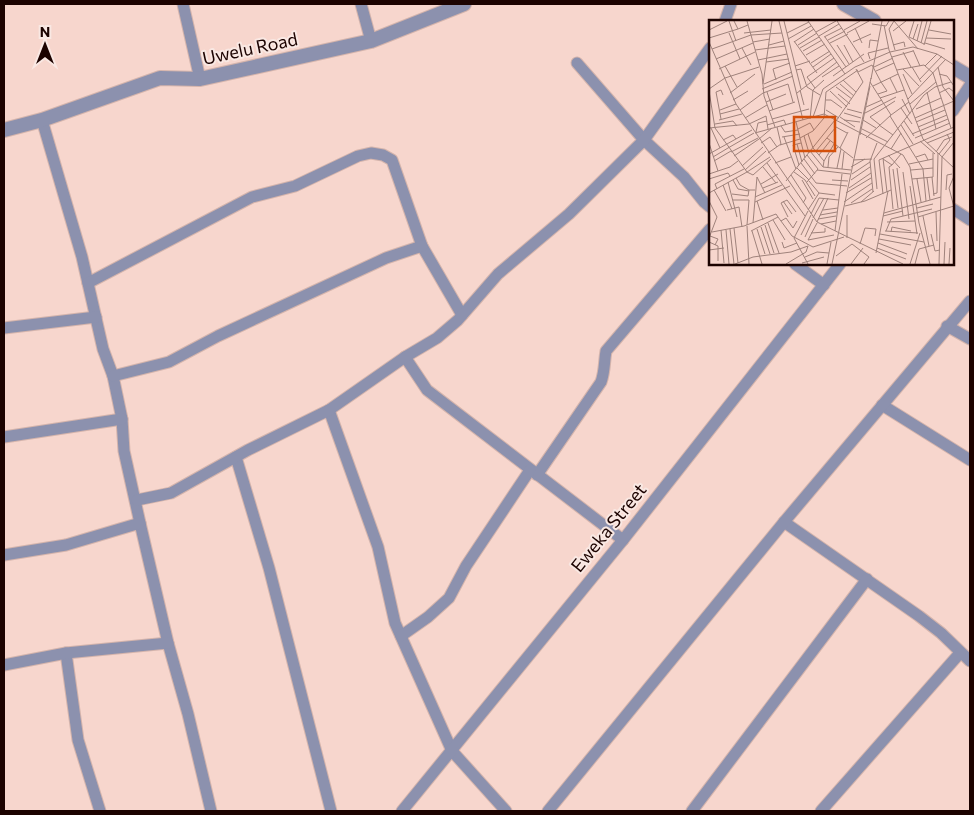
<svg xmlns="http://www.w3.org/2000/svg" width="974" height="815" viewBox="0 0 974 815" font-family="Commissioner,sans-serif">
  <rect width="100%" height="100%" fill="#f7d6cd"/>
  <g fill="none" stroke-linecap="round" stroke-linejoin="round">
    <g stroke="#d4b4ac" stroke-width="13">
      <g id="minor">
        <path d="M183,4l17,75"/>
        <path d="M361,4l10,37"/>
        <path d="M725,21l6,-17"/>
        <path d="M577,63l67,77 40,37 20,25 6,5"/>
        <path d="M953,111l17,-26"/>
        <path d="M42,120l40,137 21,92 10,27 9,43 2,32 16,72 28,120 20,71 23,97"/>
        <path d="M953,209l17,11"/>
        <path d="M795,264l29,21"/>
        <path d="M88,283l164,-86 43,-11 63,-30 13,-3 12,2 9,5 30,86 40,69"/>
        <path d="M947,326l23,13"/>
        <path d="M4,328l92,-11"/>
        <path d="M405,357l22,33 196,150"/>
        <path d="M113,376l56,-14 49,-26 168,-78 36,-12"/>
        <path d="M882,405l88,55"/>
        <path d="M329,410l49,137 17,76 57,128 54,60"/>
        <path d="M4,437l118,-18"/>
        <path d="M236,457l33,111 62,243"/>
        <path d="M537,475l64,-93c4,-11 3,-20 5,-31l104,-122"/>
        <path d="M137,500l34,-7 77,-43 81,-40 76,-53 32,-19 21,-18 40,-46 71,-60 75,-74 66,-92"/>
        <path d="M784,522l135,94 22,17 29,28"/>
        <path d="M4,555l62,-10 74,-22"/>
        <path d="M401,636l27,-19 21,-19 17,-32 64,-96"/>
        <path d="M66,653l12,87 22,71"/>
        <path d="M4,665l62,-12 102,-10"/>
        <path d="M402,811l221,-271 217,-276"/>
        <path d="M548,811l236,-289 186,-221"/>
        <path d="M692,811l175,-232"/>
        <path d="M821,811l139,-158"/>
      </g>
    </g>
    <g stroke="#d4b4ac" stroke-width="16">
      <g id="tertiary">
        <path d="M844,4l30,17"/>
        <path d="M953,67l17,10"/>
        <path d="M4,130l38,-10 118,-42 40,1 171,-38 93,-37"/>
      </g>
    </g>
    <use href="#minor" stroke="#8c91ae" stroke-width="11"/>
    <use href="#tertiary" stroke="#8c91ae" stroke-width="14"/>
  </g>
  <g text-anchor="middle" stroke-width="4" stroke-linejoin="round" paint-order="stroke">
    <g font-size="18" fill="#1c0300" stroke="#f9e8e3">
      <text transform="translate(250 49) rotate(-12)" y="6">Uwelu Road</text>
      <text transform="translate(609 528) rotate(-51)" y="6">Eweka Street</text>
    </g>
  </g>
  <g transform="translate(709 20)">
    <rect width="245" height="245" fill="#f7d6cd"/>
    <path fill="none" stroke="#9f827b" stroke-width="1" d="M20,1l7,20M25,1l4,8 10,-4M38,1l15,53 2,22 11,31M70,1l24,99M75,1l17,68M99,1l37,53M128,1l27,41M185,1l24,28M185,1l-5,8 6,21M205,1l-5,16 15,7M163,4l14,2 3,-5M175,5l5,25 34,89 31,29M146,8l7,15M0,10l18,-9M135,10l16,-9M220,10l22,4M184,11l13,-10M107,12l20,-11M20,13l11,26M35,13l27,-3M78,13l22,-11M138,13l22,-12M110,16l20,-12M115,17l18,-9M116,17l21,30M0,18l29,-9M217,18l25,1M79,19l23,-13M204,19l5,-15M119,20l17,-9M85,21l23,32M208,21l5,-20M0,22l27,62 81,118 86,42M44,22l17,-3M85,22l20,-13M144,22l18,-8M121,23l18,-9M212,23l6,-22M216,23l20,6M60,25l15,-4M89,25l19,-12M128,25l12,19M135,25l9,17M184,25l11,-3 1,5M215,25l7,-24M33,28l9,17M91,28l19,-11M160,28l1,-8 8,1M3,29l39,-14 31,-2M46,30l30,-4M204,30l7,16M94,31l19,-11M194,32l8,15M97,35l19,-11M183,37l21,-6M7,39l37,-16M161,39l-2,-6 20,-5M49,40l29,-6M57,42l23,-3M102,43l19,-12M16,46l12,21M86,46l15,-5M216,46l12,-12M104,47l18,-13M165,47l19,-9M203,47l9,15M10,49l36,-17M194,49l16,17M87,50l5,-1 6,18 13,8M188,50l27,-5 9,8M167,51l18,-8M149,52l14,-7 9,17M224,53l18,55M194,54l9,20M230,54l8,2 7,10M124,56l31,-22M113,57l17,-11M181,58l7,14M162,59l11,-58M67,60l-3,-11 17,-6M134,60l13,12M210,60l23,-24M54,64l9,-63M55,64l28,-12M131,64l14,12M164,66l25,-12M127,67l16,12M106,68l-8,-11 27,-19M0,69l16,-11 34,-11M53,69l31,-13M91,70l4,15M0,71l6,37 32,44 23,-15M121,71l17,16M58,72l6,18M218,72l9,37M21,73l25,-19M88,73l40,-31M230,73l10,-5 5,4M129,74l12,10M169,74l9,-3 -6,-9M171,78l24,-8M193,79l8,15M199,79l38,-40M24,80l15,-9M117,80h5l11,8M57,82l20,-8M201,84l26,-22M157,87l16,-7M192,88l11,16M138,89l15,4M207,89l25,-11M11,90l16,-6M31,90l23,-17 25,-9 5,18M117,90l13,8M60,91l26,-9M135,93l17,5M156,93l31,-16M11,94l19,-5M182,95l18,-13M181,96l33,53 3,32M104,97l10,-28 32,-22 35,-15 23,-5 24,7 17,11M131,97l15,10M36,98l22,-13M206,98l39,-17 -11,-14 -5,-20M12,99l-5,-27 5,-2 2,5M63,99l37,-10M101,99l3,-29 11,-10M10,100l23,-6M135,100l16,2M154,100l13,8M127,101l27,-39 -7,-13M195,101l10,15M87,102l9,36M207,102l29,-12M6,104l18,-3 4,5M40,104l17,-8 2,13M58,105l17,-5 2,5M170,105l14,10M171,105l-10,-8 25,-16M192,105l12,19M72,106l4,6 13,-2M209,107l29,-12M0,108l40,-4M2,108l9,20M89,109l12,-6 4,7M153,109l26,13M47,112l2,-9 9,-2M46,113l69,-19 79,41 7,12 9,56 11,41M99,114l5,14 11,13 -1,6M203,114l36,-15M151,115l10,-49M95,116l5,17M73,117l18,-3M75,117l12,32M91,118l13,-7 11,-13 2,-26 32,-22M118,118l26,20M157,118l25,-23 -21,-33M206,118l35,-15M50,119l13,-11M14,120l10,-5 3,4M211,121l15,13M0,123l9,28M52,123l9,-6 7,10M218,123l27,-11M88,124l5,18M71,125l20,-6M19,128l26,-15M131,128l8,-16M182,129l10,-16M101,131l13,16 28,3M107,131l20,-24 11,6M22,132l27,-14M227,132l8,-12 8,-3M59,133l13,-9 -4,-17M0,134l43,-24M230,134l11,-14 -3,-6M110,135l11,-14M179,135l12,13M25,136l25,-17M4,137l15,-9M207,137l9,-3 3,6M174,138l4,34M95,139l11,15M165,139l50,-64 11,-8 16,-5M165,139l3,30M174,139l9,6 9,-11M144,140l19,-1M5,141l17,-10M115,141l10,-17M58,143l38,53M66,143l16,-6M92,143l15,20 31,3M200,144l24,-5M90,145l-6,-20 8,-2M183,145l-3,2 4,42M33,146l21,-19M54,147l13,16M119,147l1,-10 9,-10M142,147l14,-8M88,148l12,12M128,148l4,-19M188,148l6,48M133,149l2,-17M184,149l5,39M36,150l21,-19M108,150l33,4M202,150l22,-2M85,152l11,8 10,16M194,152l6,47M0,154l21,-7 8,-6M143,154l18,-12M82,155l15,23 -3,5M48,157l8,16M223,157l2,19M27,158l4,7 9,5M218,158l3,22M0,159l19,-6 2,3M203,159l21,-2v-24M208,159l4,23M24,160l5,9 11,2M93,160l11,19M123,160l16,1M142,160l19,-13M77,161l49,-61M100,161l10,12M19,162l9,35M98,162l11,-13 -11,-14M52,164l17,-10M14,165l9,24M201,166l7,48M54,168l15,-6M140,168l22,-15M8,169l-2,-5 29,-15M5,170l12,21M237,170l1,-15 5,-1M164,172l-3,-31 7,-18M0,173l38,-21 6,3 18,-16M137,173l25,-15M23,174l16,2 1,-6h6M174,174l-4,-34 75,-33M224,174l4,-1 1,-40M46,177l27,-12M24,180h16l-2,25M48,181l6,19M74,181l9,13M46,182l35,-16M135,182l28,-19M152,182l13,-11M142,183l21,-14M136,186l20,-5 26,-11M245,187l-5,-19 5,-12M208,188l16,-4M18,190l12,-3 3,20M99,190l11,-17 16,2M114,190l15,-2M99,191l-14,27 14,26M227,192l1,29M175,193l57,-16M102,194l8,-16 20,2M111,195l17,-3M174,196l20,-5M214,196l6,30M69,197l14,19 21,11 31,-10M79,197l-7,-14 6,-3 9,12M209,197l36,-11M104,198l11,-20M109,199l18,-3M64,200l12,20M72,201l5,-3 7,10 4,-7M108,202l11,-24M178,202l28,-1M44,203l4,-46M59,203l11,30M112,204l15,-3M56,205l9,28M38,206l2,38M52,207l9,27M25,208l4,35M21,209l4,35M48,209l8,25M12,210l3,33M17,210l3,34M42,211l27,-14M43,211l10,33M126,211l7,-57M176,211l33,2M177,211l5,-12 41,-10M3,212l32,-6 32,-12 2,3M182,212l1,-5 19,4M102,213l14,-1v-4M171,214l44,8M222,214l4,17 5,-1M92,215l10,-20M1,216l8,3 -3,6M96,217l8,-18M0,218l8,-21 -8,-16M138,218v-23M170,219l32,6M99,220l26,-5M99,220l9,-17M0,222l9,4v15M73,222l2,6 13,-5M169,223l29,11M143,224l17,13 -5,7M151,224l5,-16 11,1 -1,7M168,228l29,11M0,230l15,-2M167,233l12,-62M127,236l16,-12M96,237l12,-5 12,1M93,243l22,-6M26,244l18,-7 38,-5 17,-6M77,244l20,-12 2,-6M118,244l4,-22M123,244l39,-186M142,244l12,-16M201,244l10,-31M206,244l4,-15 15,-4M230,244l3,-107 12,-15M235,244l1,-22M240,244l1,-16"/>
    <path fill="#d4500b" fill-opacity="0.15" stroke="#d4500b" stroke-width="2.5" d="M85,97h41v34h-41z"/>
    <rect width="245" height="245" fill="none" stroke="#1c0300" stroke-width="2.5"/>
  </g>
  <rect width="974" height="815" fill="none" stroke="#1c0300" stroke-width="10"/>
  <g transform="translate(45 45)" stroke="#f9e8e3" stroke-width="4" paint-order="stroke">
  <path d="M0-4L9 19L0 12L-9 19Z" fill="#1c0300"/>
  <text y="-8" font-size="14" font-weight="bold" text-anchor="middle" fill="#1c0300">N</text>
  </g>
</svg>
